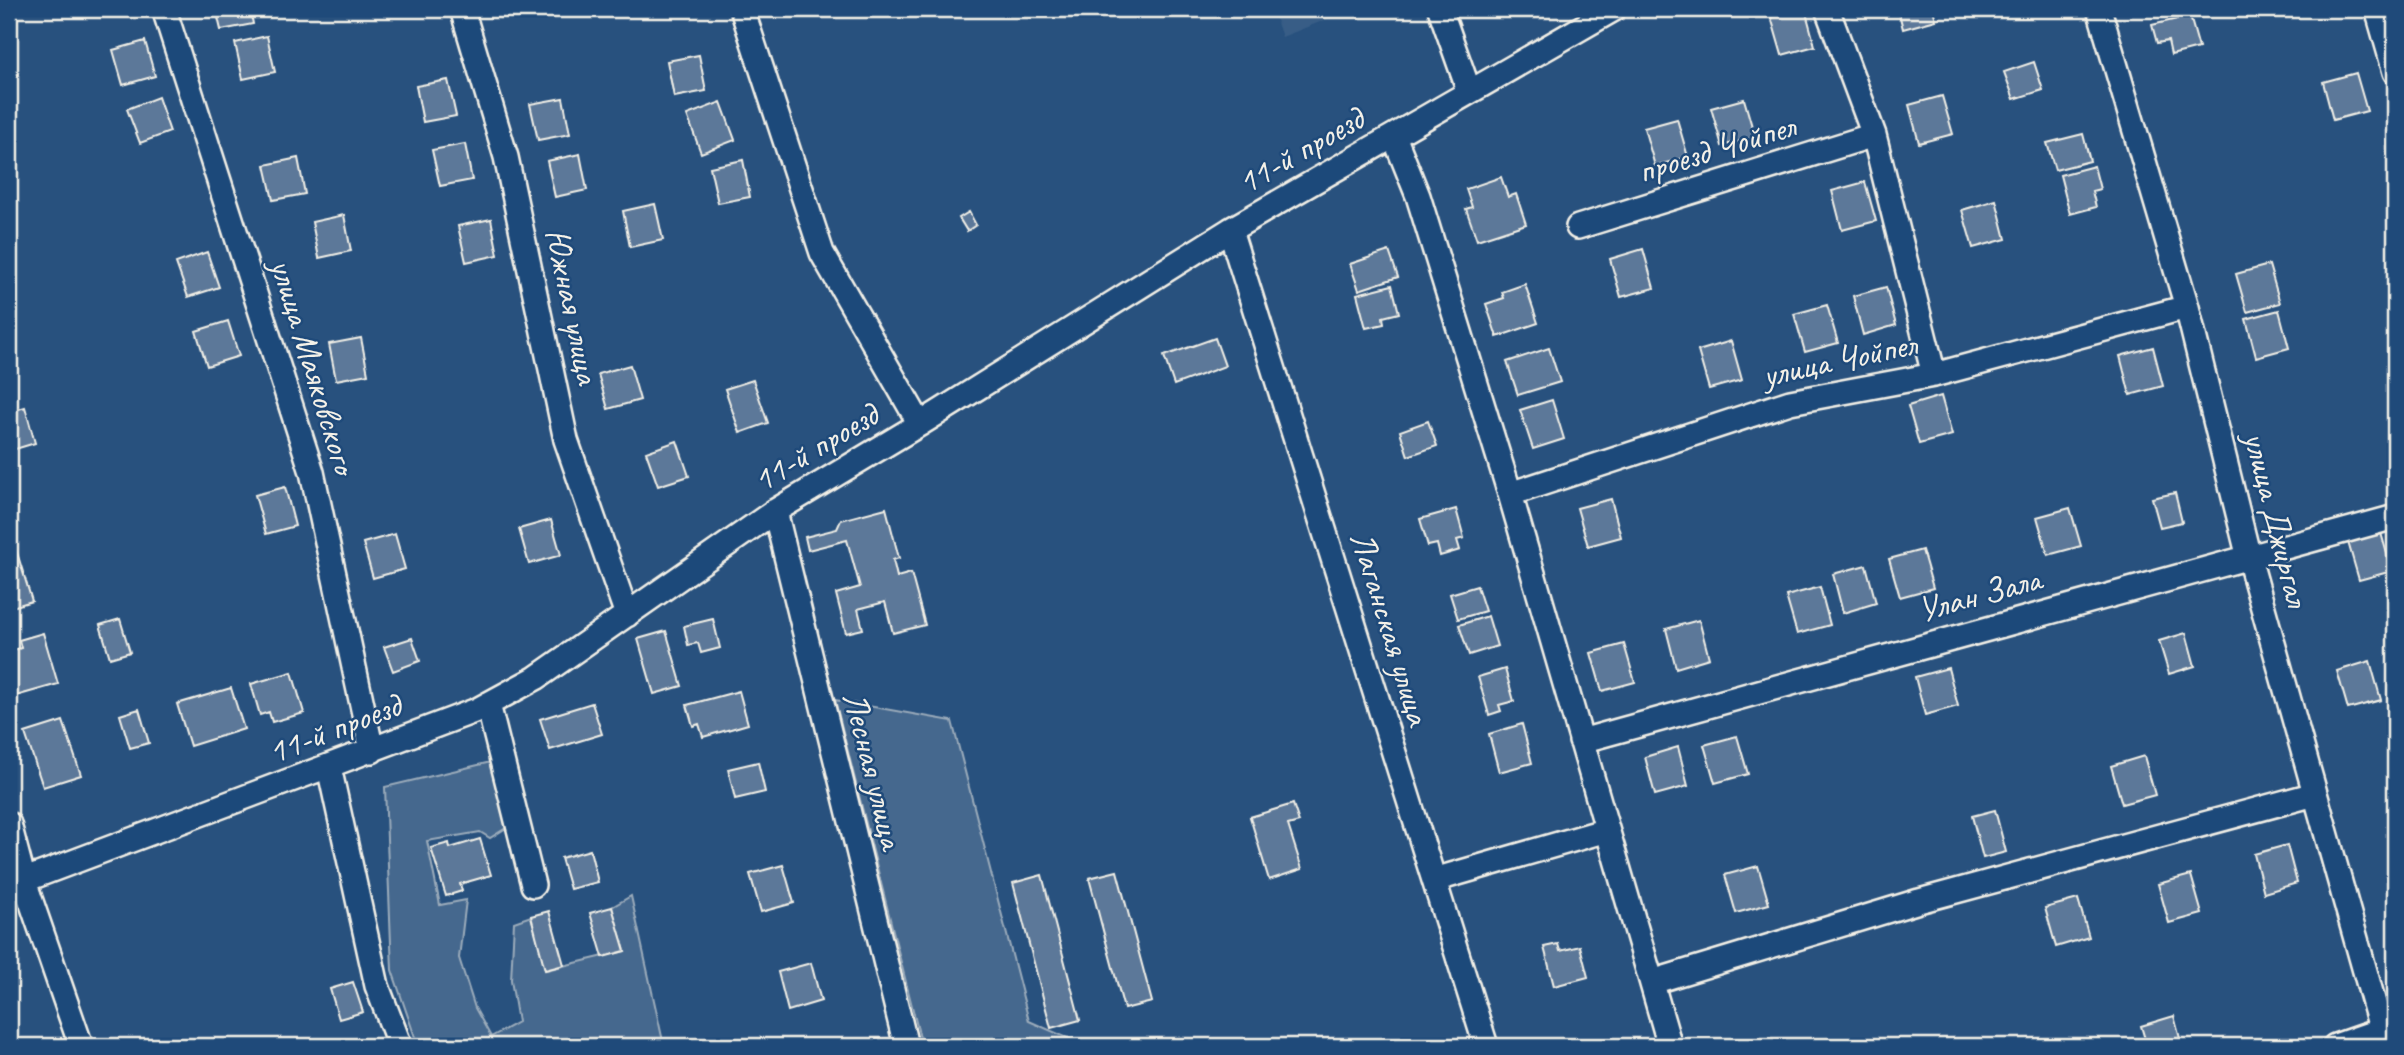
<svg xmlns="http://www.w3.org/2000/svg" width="2404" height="1055" viewBox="0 0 2404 1055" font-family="Caveat,sans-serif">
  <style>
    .built { fill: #375d86 }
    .green { fill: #45688e; stroke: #9cacbb; stroke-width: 2 }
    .building { fill: #5b7899; stroke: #f4f1e8; stroke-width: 2 }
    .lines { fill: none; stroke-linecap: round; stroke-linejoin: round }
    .minor-casing { stroke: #f4f1e8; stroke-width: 28 }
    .minor { stroke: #1f4a7a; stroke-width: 23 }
    .labels { text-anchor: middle; stroke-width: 5; stroke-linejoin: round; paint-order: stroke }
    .street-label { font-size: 35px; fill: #f4f1e8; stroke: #1f4a7a }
  </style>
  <rect width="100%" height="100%" fill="#28517e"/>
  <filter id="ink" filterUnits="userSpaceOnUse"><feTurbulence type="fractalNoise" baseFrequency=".0143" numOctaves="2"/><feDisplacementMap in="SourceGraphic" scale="14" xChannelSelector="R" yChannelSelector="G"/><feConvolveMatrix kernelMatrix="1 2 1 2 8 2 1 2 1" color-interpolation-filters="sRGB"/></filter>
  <g filter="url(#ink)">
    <path class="built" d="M1272,9H1353L1282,37Z"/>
    <path class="green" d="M835,700L952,721L1029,1021L1070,1039L1069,1046H922Z
      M491,762L506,828L490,838L480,832L427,841L440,905L466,900L459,958L475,1008L491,1037L518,1022L511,980L514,922L531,916L546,970L625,951L612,907L631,896L664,1046H418L392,970L385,787Z"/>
    <path class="building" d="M216,9H250L253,24L221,30Z
      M1805,9L1815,46L1782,55L1771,17Z
      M1898,9H1933L1936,20L1903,29Z
      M2190,16L2199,48L2171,55L2168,41L2157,43L2152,25Z
      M267,36L275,72L243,79L235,43Z
      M145,41L155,76L123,85L113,50Z
      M699,55L706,91L674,97L667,61Z
      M2034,62L2043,90L2014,99L2004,72Z
      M2356,73L2367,111L2333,120L2323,82Z
      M448,80L456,116L423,122L416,86Z
      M1942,96L1953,134L1919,143L1909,105Z
      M158,97L170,132L140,143L127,109Z
      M563,98L570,134L538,140L530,104Z
      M1744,99L1755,137L1722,146L1711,108Z
      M721,102L735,140L701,153L687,115Z
      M1677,119L1688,157L1655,166L1644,128Z
      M2083,134L2090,161L2055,170L2047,143Z
      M465,144L472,180L440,186L432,150Z
      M580,154L587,190L555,197L547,161Z
      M298,158L305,194L273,200L265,165Z
      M743,160L750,197L718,203L710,167Z
      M2094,166L2100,189L2092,191L2096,207L2070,214L2060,175Z
      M1501,177L1508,197L1516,194L1526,224L1477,240L1466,209L1472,207L1466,189Z
      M1865,182L1876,221L1842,230L1832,191Z
      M1996,200L2006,239L1973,248L1962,210Z
      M655,204L663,240L630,247L623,211Z
      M969,212L976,225L967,231L959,218Z
      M344,215L351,251L319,258L312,222Z
      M491,219L498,255L466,262L458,226Z
      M1643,249L1654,288L1621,297L1610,259Z
      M1389,251L1398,277L1359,290L1350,264Z
      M207,252L219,287L188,297L176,263Z
      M2269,265L2280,303L2247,312L2236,274Z
      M1525,284L1538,323L1497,337L1486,304L1504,298L1502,292Z
      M1392,285L1399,313L1383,317L1384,324L1366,328L1357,294Z
      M1886,287L1896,325L1863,335L1853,296Z
      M1827,305L1838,343L1805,352L1794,314Z
      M2279,310L2289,348L2256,357L2246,319Z
      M228,321L239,356L207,366L196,331Z
      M361,338L368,374L336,380L329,344Z
      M1215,338L1225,366L1174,385L1164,356Z
      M1731,341L1742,380L1709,389L1698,351Z
      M2153,347L2163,386L2130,395L2120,356Z
      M1549,348L1560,382L1518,395L1507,362Z
      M630,365L640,400L608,409L598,374Z
      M753,380L768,423L740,433L725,389Z
      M1941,396L1952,435L1919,444L1908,406Z
      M1552,400L1564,439L1533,449L1520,410Z
      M25,407L35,443L9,451V412Z
      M1428,421L1437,446L1408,456L1400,431Z
      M677,441L689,476L658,486L646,452Z
      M285,487L295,526L266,534L255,495Z
      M2175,493L2182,522L2160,527L2152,498Z
      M1611,499L1621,537L1588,546L1577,508Z
      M886,508L899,558L893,560L897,577L911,573L925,625L893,633L885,602L858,609L863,629L846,633L836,594L860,587L847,540L808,550L805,537L837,529L841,520Z
      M2070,508L2081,546L2048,555L2037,517Z
      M1456,509L1464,538L1457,540L1460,550L1440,556L1437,544L1428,546L1420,519Z
      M551,520L561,555L529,564L519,529Z
      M2381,533L2392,571L2359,580L2348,542Z
      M395,534L405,569L373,578L363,543Z
      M13,540L32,601L9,608V541Z
      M1922,550L1933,588L1900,597L1889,559Z
      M1866,565L1876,603L1843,613L1833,574Z
      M1477,586L1485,611L1458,619L1450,594Z
      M1820,587L1830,625L1797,634L1786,596Z
      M1488,616L1497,646L1469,655L1459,625Z
      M120,619L130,652L110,658L100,625Z
      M713,619L720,648L701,653L698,643L688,645L684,626Z
      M1699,620L1709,658L1676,668L1666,629Z
      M666,631L682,686L654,694L638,639Z
      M43,633L58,684L16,696L9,672V651L21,648L19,640Z
      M2186,633L2195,666L2169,674L2159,641Z
      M412,638L420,661L393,671L384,647Z
      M1624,644L1635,682L1602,691L1591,653Z
      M2370,661L2381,700L2348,709L2337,671Z
      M1948,668L1958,706L1925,715L1915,677Z
      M1505,669L1514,701L1499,705L1501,711L1489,715L1478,677Z
      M292,672L304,713L272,722L269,712L260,715L251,684Z
      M231,688L244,729L190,746L177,704Z
      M739,691L748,724L703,737L699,724L693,726L687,705Z
      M592,703L602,734L550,750L540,719Z
      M139,709L149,743L130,748L120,715Z
      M63,721L81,775L43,787L25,733Z
      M1522,724L1532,763L1499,772L1489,734Z
      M1737,736L1748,774L1715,783L1704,745Z
      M1678,747L1688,786L1655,795L1645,757Z
      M2144,756L2155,795L2122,804L2111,766Z
      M758,762L765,792L735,799L728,769Z
      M1293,804L1299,822L1288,825L1302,869L1269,880L1250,817Z
      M1995,810L2006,852L1983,858L1972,816Z
      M480,839L491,875L460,884L462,891L446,896L431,848L449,843L450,848Z
      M2287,845L2297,883L2264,893L2254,854Z
      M590,850L598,882L570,889L561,858Z
      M783,865L794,903L761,912L750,874Z
      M1758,866L1769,904L1736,913L1725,875Z
      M1117,871L1152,1002L1124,1009L1089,878Z
      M1042,875L1080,1020L1051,1028L1013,883Z
      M2191,875L2202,914L2169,923L2158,884Z
      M2078,899L2089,937L2056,947L2045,908Z
      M612,907L625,951L603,957L590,913Z
      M549,911L564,965L545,970L531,916Z
      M1558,944L1560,951L1580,946L1588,977L1554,986L1544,947Z
      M811,963L821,1001L788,1011L778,972Z
      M353,982L363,1012L339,1019L330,989Z
      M2174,1016L2182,1046H2147L2141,1026Z"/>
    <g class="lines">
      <g class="minor-casing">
        <path id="minor" d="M164,9L312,472L372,751
          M462,9L506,157L566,440L627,615
          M742,9L822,253L920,424
          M1440,9L1469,91
          M1827,9L1874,135L1934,375
          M2099,9L2187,307L2249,558L2386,1046
          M2377,9L2395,72
          M1394,136L1418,196L1510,494L1670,1046
          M1578,227L1874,135
          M1230,230L1486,1046
          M1510,494L1790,402L1934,375L2187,307
          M775,511L906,1046
          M488,704L533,885
          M1581,741L2395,517
          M329,767L377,986L400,1046
          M9,824L24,881L81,1046
          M1434,880L1607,830
          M9,886L477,710L536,678L775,511L920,424L1230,230L1614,9
          M1652,982L1919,901L2315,794
          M2335,1046L2381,1030"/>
      </g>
      <use href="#minor" class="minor"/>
    </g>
  </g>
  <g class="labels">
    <g class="street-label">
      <text transform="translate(1716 148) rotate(-17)" y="12">проезд Чойпел</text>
      <text transform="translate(1300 150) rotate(-30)" y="12">11-й проезд</text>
      <text transform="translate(573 306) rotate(78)" y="12">Южная улица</text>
      <text transform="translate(1839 359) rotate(-12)" y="12">улица Чойпел</text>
      <text transform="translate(314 366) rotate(73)" y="12">улица Маяковского</text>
      <text transform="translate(815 447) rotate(-31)" y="12">11-й проезд</text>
      <text transform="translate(2277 519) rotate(76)" y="12">улица Джиргал</text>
      <text transform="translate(1979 594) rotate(-15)" y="12">Улан Зала</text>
      <text transform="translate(1391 628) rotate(73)" y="12">Лаганская улица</text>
      <text transform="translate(334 728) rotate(-21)" y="12">11-й проезд</text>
      <text transform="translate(874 770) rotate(76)" y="12">Лесная улица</text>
    </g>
  </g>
  <rect width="2404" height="1055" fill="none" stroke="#1f4a7a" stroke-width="35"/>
  <rect x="18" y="18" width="2369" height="1020" fill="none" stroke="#f4f1e8" stroke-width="2.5" filter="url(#ink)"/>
</svg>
